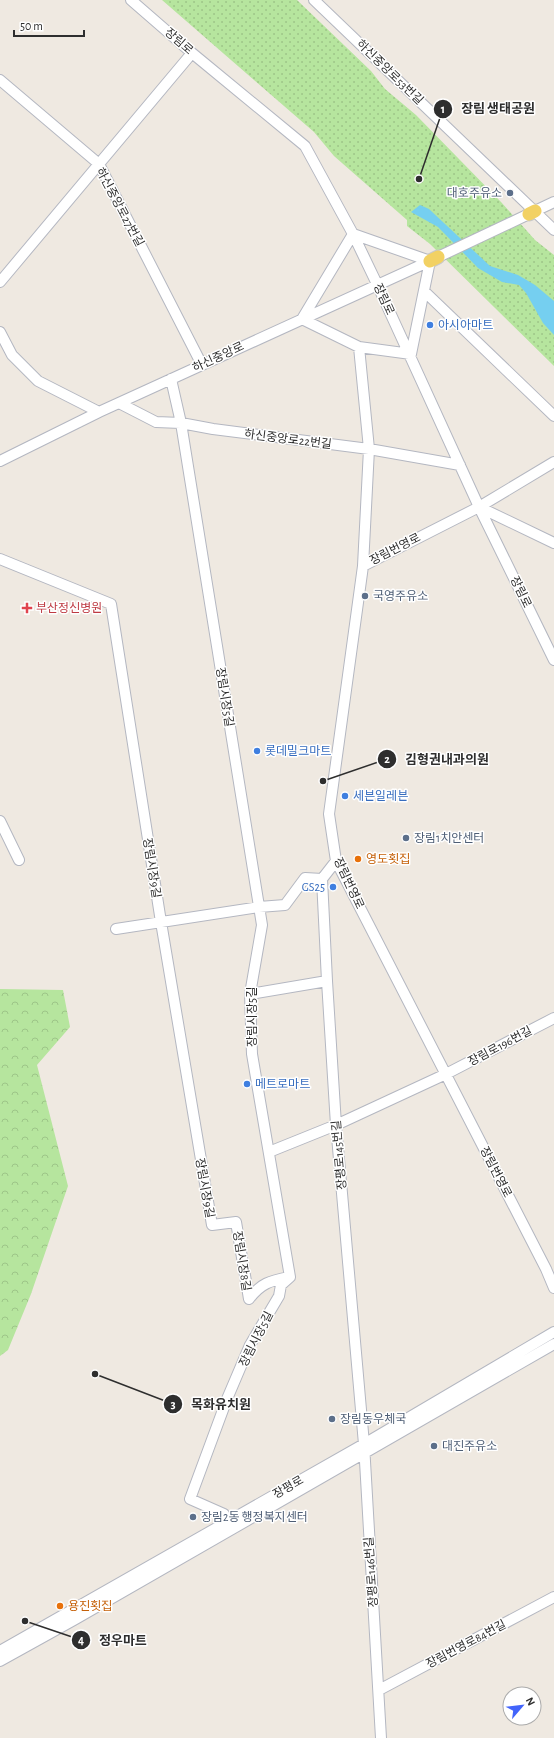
<svg xmlns="http://www.w3.org/2000/svg" width="554" height="1738" viewBox="0 0 554 1738" font-family="'Alegreya Sans','Noto Sans KR',sans-serif">
  <style>
    .green { fill: url(#green-dots) }
    .forest { fill: url(#forest-crowns) }
    .water { fill: #75cff0 }
    .lines { fill: none; stroke-linecap: round; stroke-linejoin: round }
    .minor-casing { stroke: #b4b7c1; stroke-width: 12 }
    .major-casing { stroke: #c9c9c9; stroke-width: 15 }
    .minor { stroke: #fff; stroke-width: 10 }
    .major { stroke: #f2d163; stroke-width: 13 }
    .service-dot { fill: #5c6f8a; stroke: #fff; stroke-width: 1.5 }
    .shop-dot { fill: #3f7fe0; stroke: #fff; stroke-width: 1.5 }
    .health-dot { fill: #e0444e; stroke: #fff; stroke-width: 1.5 }
    .food-dot { fill: #e8710a; stroke: #fff; stroke-width: 1.5 }
    .labels { text-anchor: middle; stroke-width: 3; stroke-linejoin: round; paint-order: stroke }
    .street-label { font-size: 12px; fill: #2e2e2e; stroke: #fff }
    .service-label { font-size: 12px; fill: #4e5e75; stroke: #fff; text-anchor: start }
    .shop-label { font-size: 12px; fill: #366cbe; stroke: #fff; text-anchor: start }
    .health-label { font-size: 12px; fill: #be3a42; stroke: #fff; text-anchor: start }
    .food-label { font-size: 12px; fill: #c56008; stroke: #fff; text-anchor: start }
    .leader { fill: none; stroke: #2e2e2e; stroke-width: 1.5 }
    .callout-dot { fill: #2e2e2e; stroke: #fff; stroke-width: 1.5 }
    .mark-label { font-size: 12px; text-anchor: middle; font-weight: bold; fill: #fff }
    .callout-label { font-size: 13px; text-anchor: middle; font-weight: bold; fill: #2e2e2e; stroke: #fff; stroke-width: 3; stroke-linejoin: round; paint-order: stroke }
  </style>
  <defs>
    <pattern id="green-dots" width="8" height="8" patternUnits="userSpaceOnUse"><rect width="8" height="8" fill="#b6e59e"/><path d="M2 2h.1M6 6h.1" fill="none" stroke="#9dc588" stroke-width="1.8" stroke-linecap="round"/></pattern>
    <pattern id="forest-crowns" width="20" height="18" patternUnits="userSpaceOnUse"><rect width="20" height="18" fill="#b6e59e"/><path d="M2 6a3 3 0 1 1 6 0M12 15a3 3 0 1 1 6 0" fill="none" stroke="#9dc588"/></pattern>
  </defs>
  <rect width="100%" height="100%" fill="#efe9e1"/>
  <path class="green" d="M162,0H297L371,71L385,89L416,115L501,202L535,240L554,255V366L430,244L407,226V220L334,156L314,132Z"/>
  <path class="forest" d="M0,989L63,990L70,1027L37,1065L68,1186L31,1294L8,1350L0,1356Z"/>
  <path class="water" d="M420,205L429,209L490,266L518,275L535,285L554,301V335L543,323L526,293L519,285L502,282L478,268L438,227L411,212Z"/>
  <g class="lines">
    <g class="minor-casing">
      <path id="minor" d="M131,0L192,53L305,146L353,234L377,284L479,507L554,660
        M314,0L554,230
        M0,80L99,164L202,365
        M535,211L554,202
        M353,234L430,261L411,354L359,347L302,319Z
        M438,257L529,214
        M0,282L192,53
        M424,291L554,416
        M0,332L12,355L38,381L99,412
        M359,347L369,449L363,566
        M171,379L181,423L262,925L250,994L252,1054L290,1277L281,1285L279,1296L250,1345L227,1399L190,1499L224,1514L232,1529
        M119,403L156,422L181,423L213,429L369,449L460,465
        M0,461L99,412L430,261
        M554,462L479,507L363,566L329,814L336,861L546,1269L554,1288
        M479,507L554,543
        M0,559L111,604L161,922L212,1225L236,1222L249,1299
        M0,821L19,860
        M336,861L322,879L327,981L336,1125L364,1444L381,1738
        M116,929L259,907L285,905L305,878L322,879
        M250,994L327,981
        M269,1152L336,1125L446,1074L554,1018
        M249,1299C261,1283 270,1281 289,1277
        M0,1651L364,1444L554,1332
        M0,1661L74,1620L554,1344
        M379,1690L554,1597"/>
    </g>
    <g class="major-casing">
      <path id="major" d="M529,214L535,211
        M430,261L438,257"/>
    </g>
    <use href="#minor" class="minor"/>
    <use href="#major" class="major"/>
  </g>
  <g class="service-dot">
    <circle cx="510" cy="193" r="4"/>
    <circle cx="365" cy="596" r="4"/>
    <circle cx="406" cy="838" r="4"/>
    <circle cx="332" cy="1419" r="4"/>
    <circle cx="434" cy="1446" r="4"/>
    <circle cx="193" cy="1517" r="4"/>
  </g>
  <g class="shop-dot">
    <circle cx="430" cy="325" r="4"/>
    <circle cx="257" cy="751" r="4"/>
    <circle cx="345" cy="796" r="4"/>
    <circle cx="333" cy="887" r="4"/>
    <circle cx="247" cy="1084" r="4"/>
  </g>
  <path class="health-dot" d="M25 602h4v4h4v4h-4v4h-4v-4h-4v-4h4z"/>
  <g class="food-dot">
    <circle cx="358" cy="859" r="4"/>
    <circle cx="60" cy="1606" r="4"/>
  </g>
  <g class="labels">
    <g class="street-label">
      <text transform="translate(179 41) rotate(41)" y="4">장림로</text>
      <text transform="translate(390 72) rotate(44)" y="4">하신중앙로53번길</text>
      <text transform="translate(120 207) rotate(62)" y="4">하신중앙로27번길</text>
      <text transform="translate(384 299) rotate(65)" y="4">장림로</text>
      <text transform="translate(218 357) rotate(-25)" y="4">하신중앙로</text>
      <text transform="translate(288 439) rotate(7)" y="4">하신중앙로22번길</text>
      <text transform="translate(395 549) rotate(-27)" y="4">장림번영로</text>
      <text transform="translate(521 592) rotate(64)" y="4">장림로</text>
      <text transform="translate(225 697) rotate(81)" y="4">장림시장5길</text>
      <text transform="translate(152 868) rotate(81)" y="4">장림시장9길</text>
      <text transform="translate(349 883) rotate(65)" y="4">장림번영로</text>
      <text transform="translate(252 1017) rotate(-90)" y="4">장림시장5길</text>
      <text transform="translate(500 1046) rotate(-28)" y="4">장림로196번길</text>
      <text transform="translate(339 1155) rotate(-95)" y="4">장평로145번길</text>
      <text transform="translate(496 1172) rotate(63)" y="4">장림번영로</text>
      <text transform="translate(205 1188) rotate(80)" y="4">장림시장9길</text>
      <text transform="translate(242 1261) rotate(81)" y="4">장림시장8길</text>
      <text transform="translate(256 1339) rotate(-63)" y="4">장림시장5길</text>
      <text transform="translate(288 1487) rotate(-30)" y="4">장평로</text>
      <text transform="translate(371 1572) rotate(-94)" y="4">장평로146번길</text>
      <text transform="translate(466 1644) rotate(-28)" y="4">장림번영로84번길</text>
    </g>
    <g class="service-label">
      <text x="502" y="197" text-anchor="end">대호주유소</text>
      <text x="373" y="600">국영주유소</text>
      <text x="414" y="842">장림1치안센터</text>
      <text x="340" y="1423">장림동우체국</text>
      <text x="442" y="1450">대진주유소</text>
      <text x="201" y="1521">장림2동 행정복지센터</text>
    </g>
    <g class="shop-label">
      <text x="438" y="329">아시아마트</text>
      <text x="265" y="755">롯데밀크마트</text>
      <text x="353" y="800">세븐일레븐</text>
      <text x="325" y="891" text-anchor="end">GS25</text>
      <text x="255" y="1088">메트로마트</text>
    </g>
    <g class="health-label">
      <text x="36" y="612">부산정신병원</text>
    </g>
    <g class="food-label">
      <text x="366" y="863">영도횟집</text>
      <text x="68" y="1610">용진횟집</text>
    </g>
  </g>
  <path class="leader" d="M419 179L443 109M323 781L387 759M95 1374L173 1404M25 1621L81 1640"/>
  <g class="callout-dot">
    <circle cx="419" cy="179" r="4"/>
    <circle cx="323" cy="781" r="4"/>
    <circle cx="95" cy="1374" r="4"/>
    <circle cx="25" cy="1621" r="4"/>
    <circle cx="443" cy="109" r="10"/>
    <circle cx="387" cy="759" r="10"/>
    <circle cx="173" cy="1404" r="10"/>
    <circle cx="81" cy="1640" r="10"/>
  </g>
  <g class="mark-label">
    <text x="443" y="113">1</text>
    <text x="387" y="763">2</text>
    <text x="173" y="1408">3</text>
    <text x="81" y="1644">4</text>
  </g>
  <g class="callout-label">
    <text x="498" y="113">장림 생태공원</text>
    <text x="447" y="764">김형권내과의원</text>
    <text x="221" y="1409">목화유치원</text>
    <text x="123" y="1645">정우마트</text>
  </g>
  <g transform="translate(522 1706) rotate(62)"><circle r="19" fill="#ffffff" stroke="#ababab"/>
  <path d="M0-3L7 15L0 10L-7 15Z" fill="#4264fb"/>
  <text y="-6" font-size="11" font-weight="bold" text-anchor="middle" fill="#2e2e2e">N</text>
  </g>
  <path d="M14 30v6h70v-6" fill="none" stroke="#2e2e2e" stroke-width="2"/>
  <text x="20" y="30" font-size="12" fill="#2e2e2e" stroke="#ffffff" stroke-width="3" paint-order="stroke">50 m</text>
</svg>
